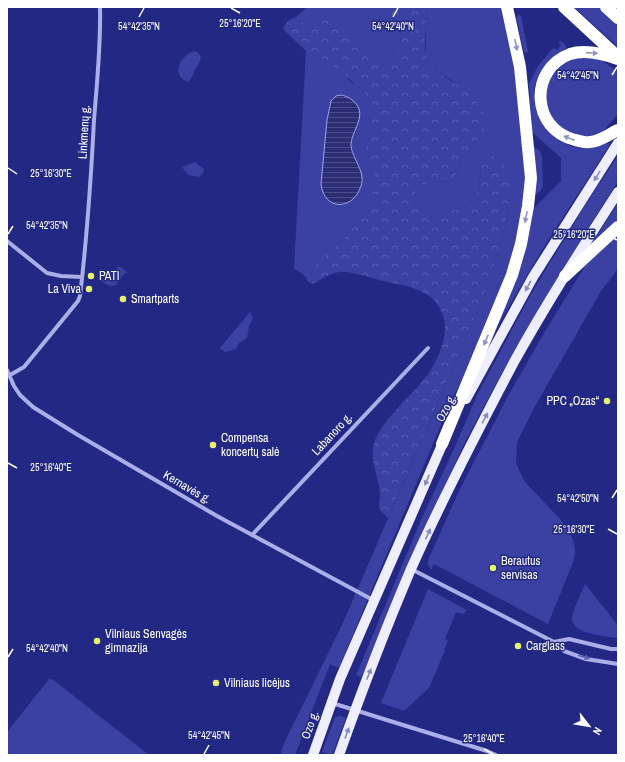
<svg xmlns="http://www.w3.org/2000/svg" width="625" height="762" viewBox="0 0 625 762" font-family="'Archivo Narrow',sans-serif">
  <style>
    .green { fill: #3a41a2; fill-rule: evenodd }
    .forest { fill: url(#forest-crowns) }
    .water { fill: url(#water-rules); stroke: #9fa5e9 }
    .lines { fill: none; stroke-linecap: round; stroke-linejoin: round }
    .street { stroke: #abafe8; stroke-width: 4 }
    .primary { stroke: #eeeefe; stroke-width: 10 }
    .highway { stroke: #fff; stroke-width: 12 }
    .oneway { fill: #9194c2 }
    .oneway2 { fill: #888bc1 }
    .oneway3 { fill: #595eac }
    .ticks { fill: none; stroke: #fff; stroke-width: 1.5 }
    .poi-dot { fill: #e7f36e; stroke: #232884; stroke-width: 1.5 }
    .labels { text-anchor: middle; stroke-width: 3; stroke-linejoin: round; paint-order: stroke }
    .street-label { font-size: 12px; fill: #fff; stroke: #232884 }
    .poi-label { font-size: 12px; fill: #fff; stroke: #232884; text-anchor: start }
    .ticks-label { font-size: 10px; text-anchor: middle; fill: #fff; stroke: #232884; stroke-width: 3; stroke-linejoin: round; paint-order: stroke }
  </style>
  <defs>
    <pattern id="forest-crowns" width="20" height="18" patternUnits="userSpaceOnUse"><rect width="20" height="18" fill="#3a41a2"/><path d="M2 6a3 3 0 1 1 6 0M12 15a3 3 0 1 1 6 0" fill="none" stroke="#585eb0"/></pattern>
    <pattern id="water-rules" width="6" height="5" patternUnits="userSpaceOnUse"><rect width="6" height="5" fill="#2b2e74"/><path d="M0 2.5h6" fill="none" stroke="#4b4d89"/></pattern>
  </defs>
  <rect width="100%" height="100%" fill="#232884"/>
  <path class="green" d="M307,7H385C391,15 401,26 401,36C401,46 398,52 391,58C368,77 349,30 335,21C332,19 326,18 323,17L309,25L295,18Z
    M427,7H500L510,46L515,74L526,181L518,245L478,349L451,401L339,668L330,664L295,755H280L285,741L342,625L485,294L505,228L508,204V182L481,167L479,190L466,206L432,217L421,211L413,199L419,185L435,182L454,181L461,158L480,139L457,84L433,69L428,63L426,55L425,22Z
    M574,7H598L618,25V47Z
    M518,15L521,16L528,51L527,53L524,52L516,18Z
    M561,41L563,42L566,46V48C553,59 544,64 537,80C526,107 547,140 574,147C580,148 589,148 595,147C600,146 604,143 610,143L609,146L542,250L491,337L531,211L561,181V158L532,132L529,84L538,66L553,48L557,50L561,45L558,42Z
    M195,51C205,57 200,62 195,70C193,75 192,78 188,82C170,76 180,54 195,51Z
    M306,51L327,61L337,68L349,80L363,90L368,96L372,111L366,143L368,155L375,173L376,180L374,191L370,199L355,224L341,241L306,277L294,268ZM341,95C346,96 348,98 352,101C369,115 347,133 353,152L354,199L342,205L333,203L336,96Z
    M583,57L601,60L618,72C618,81 620,104 618,112C616,118 609,124 605,129C599,134 593,136 586,136C535,136 533,64 583,57Z
    M533,146L540,151L542,156L543,186L541,190L532,198Z
    M618,155V181L551,288L502,373L466,440L431,515L362,677L356,675L421,520L457,442L477,395L531,294L581,212Z
    M195,162L204,169L203,173L199,177L188,175L182,167Z
    M618,203V222L591,245Z
    M618,231V269L601,291L534,408L517,442L516,463L520,472L525,482L560,519L569,532L573,540L575,549L574,560L548,624L434,564L431,570L428,564V560L460,489L508,396L544,333L585,266L597,252Z
    M119,266L128,273H125L116,285L110,286L102,282V280L112,273V274H114L116,269Z
    M250,312L253,318L249,326L247,338L238,344L236,349L225,352L220,348Z
    M585,584L617,624L618,638C606,636 573,635 572,619C572,612 582,591 585,584Z
    M428,589L467,610L463,614L456,612L445,639L448,641L444,650H445L429,688L404,711L381,703Z
    M49,679L51,680L52,679L149,755H7V732Z
    M340,716L346,718L332,755L322,752L335,717Z"/>
  <path class="forest" d="M385,7H427C425,20 423,50 428,62C433,73 460,84 470,94C477,101 482,111 487,119L480,139L461,158L454,181L435,182L419,185L413,199L421,211L432,217L466,206L479,190L481,167L492,156L503,161L508,182V204L505,228L485,294L388,518L379,509C379,504 380,499 380,494C379,475 369,462 374,443C382,419 413,395 428,374C437,362 446,341 445,326C445,317 439,305 433,299C421,288 402,285 388,282C378,280 348,270 340,272C330,273 322,279 313,284L308,282L306,277C316,264 329,253 340,242C349,233 356,222 362,212C369,202 374,193 375,181C376,168 365,156 366,143C367,120 379,112 363,90L327,61L306,51L283,29C285,23 288,20 295,18L309,25C315,22 322,15 329,17C348,22 365,79 391,57C398,51 401,45 401,36C401,26 391,15 385,7Z"/>
  <path class="water" d="M341,95C348,96 357,102 359,109C363,121 351,133 351,145C352,159 366,171 361,186C353,211 324,211 321,184L327,120L331,101L336,96Z"/>
  <g class="lines">
    <path class="street" d="M7,241L47,273L61,276L82,277
      M7,370L14,386L20,395L33,407L78,435L217,516L373,600
      M10,375L24,367L78,301L80,296C87,237 91,179 94,120C97,82 101,45 100,7
      M252,535L428,348
      M411,569L554,642L564,651L586,659L618,664
      M554,642L569,639L611,649H618
      M332,703L487,751L496,755"/>
    <path class="primary" d="M466,399L533,277L618,143
      M313,755L340,679L445,438
      M339,755C361,693 385,630 411,569C442,499 478,430 514,362C546,304 582,248 618,192"/>
    <path class="highway" d="M564,7L618,57
      M606,7L618,18
      M618,59C604,54 585,49 570,54C528,70 532,130 575,140C580,141 586,143 590,142C601,141 609,134 618,130
      M565,276L618,227
      M442,444L512,275L521,244L528,206L531,178L520,67L507,7"/>
  </g>
  <defs><path id="oneway-solid" d="M-6-.8H1V-3.2L6.5 0L1 3.2V.8H-6Z"/></defs>
  <g class="oneway">
    <use href="#oneway-solid" transform="translate(516 45) rotate(78)"/>
    <use href="#oneway-solid" transform="translate(592 53) rotate(4)"/>
    <use href="#oneway-solid" transform="translate(569 138) rotate(-159)"/>
    <use href="#oneway-solid" transform="translate(526 217) rotate(101)"/>
    <use href="#oneway-solid" transform="translate(486 340) rotate(113)"/>
  </g>
  <g class="oneway2">
    <use href="#oneway-solid" transform="translate(597 176) rotate(122)"/>
    <use href="#oneway-solid" transform="translate(528 286) rotate(119)"/>
    <use href="#oneway-solid" transform="translate(485 418) rotate(-62)"/>
    <use href="#oneway-solid" transform="translate(427 480) rotate(113)"/>
    <use href="#oneway-solid" transform="translate(428 534) rotate(-65)"/>
    <use href="#oneway-solid" transform="translate(369 674) rotate(-69)"/>
    <use href="#oneway-solid" transform="translate(347 733) rotate(-70)"/>
  </g>
  <use class="oneway3" href="#oneway-solid" transform="translate(584 657) rotate(16)"/>
  <path class="ticks" d="M231,8L240,13M139,17L144,8M393,17L398,8M612,75L617,67M8,168L17,174M8,234L13,226M608,235L617,240M8,463L17,468M612,498L617,490M608,529L617,534M8,657L13,649M484,749L493,754M204,754L209,745"/>
  <g class="poi-dot">
    <circle cx="91" cy="276" r="4"/>
    <circle cx="89" cy="289" r="4"/>
    <circle cx="123" cy="299" r="4"/>
    <circle cx="607" cy="401" r="4"/>
    <circle cx="213" cy="445" r="4"/>
    <circle cx="493" cy="568" r="4"/>
    <circle cx="97" cy="641" r="4"/>
    <circle cx="518" cy="646" r="4"/>
    <circle cx="216" cy="683" r="4"/>
  </g>
  <g class="labels">
    <g class="street-label">
      <text transform="translate(84 132) rotate(-87)" y="4">Linkmenų g.</text>
      <text transform="translate(446 408) rotate(-62)" y="4">Ozo g.</text>
      <text transform="translate(332 434) rotate(-47)" y="4">Labanoro g.</text>
      <text transform="translate(187 487) rotate(30)" y="4">Kernavės g.</text>
      <text transform="translate(310 725) rotate(-70)" y="4">Ozo g.</text>
    </g>
    <g class="poi-label">
      <text x="99" y="280">PATI</text>
      <text x="81" y="293" text-anchor="end">La Viva</text>
      <text x="131" y="303">Smartparts</text>
      <text x="599" y="405" text-anchor="end">PPC „Ozas“</text>
      <text x="221" y="442">Compensa<tspan x="221" dy="14">koncertų salė</tspan></text>
      <text x="501" y="565">Berautus<tspan x="501" dy="14">servisas</tspan></text>
      <text x="105" y="638">Vilniaus Senvagės<tspan x="105" dy="14">gimnazija</tspan></text>
      <text x="526" y="650">Carglass</text>
      <text x="224" y="687">Vilniaus licėjus</text>
    </g>
  </g>
  <g class="ticks-label">
    <text x="240" y="27">25°16'20"E</text>
    <text x="139" y="30">54°42'35"N</text>
    <text x="393" y="30">54°42'40"N</text>
    <text x="578" y="79">54°42'45"N</text>
    <text x="51" y="177">25°16'30"E</text>
    <text x="47" y="229">54°42'35"N</text>
    <text x="574" y="238">25°16'20"E</text>
    <text x="51" y="471">25°16'40"E</text>
    <text x="578" y="502">54°42'50"N</text>
    <text x="574" y="533">25°16'30"E</text>
    <text x="47" y="652">54°42'40"N</text>
    <text x="209" y="739">54°42'45"N</text>
    <text x="484" y="742">25°16'40"E</text>
  </g>
  <rect width="625" height="762" fill="none" stroke="#ffffff" stroke-width="16"/>
  <g transform="translate(589 726) rotate(121)" stroke="#232884" stroke-width="3" paint-order="stroke">
  <path d="M0-3L7 15L0 10L-7 15Z" fill="#ffffff"/>
  <text y="-6" font-size="11" font-weight="bold" text-anchor="middle" fill="#ffffff">N</text>
  </g>
</svg>
